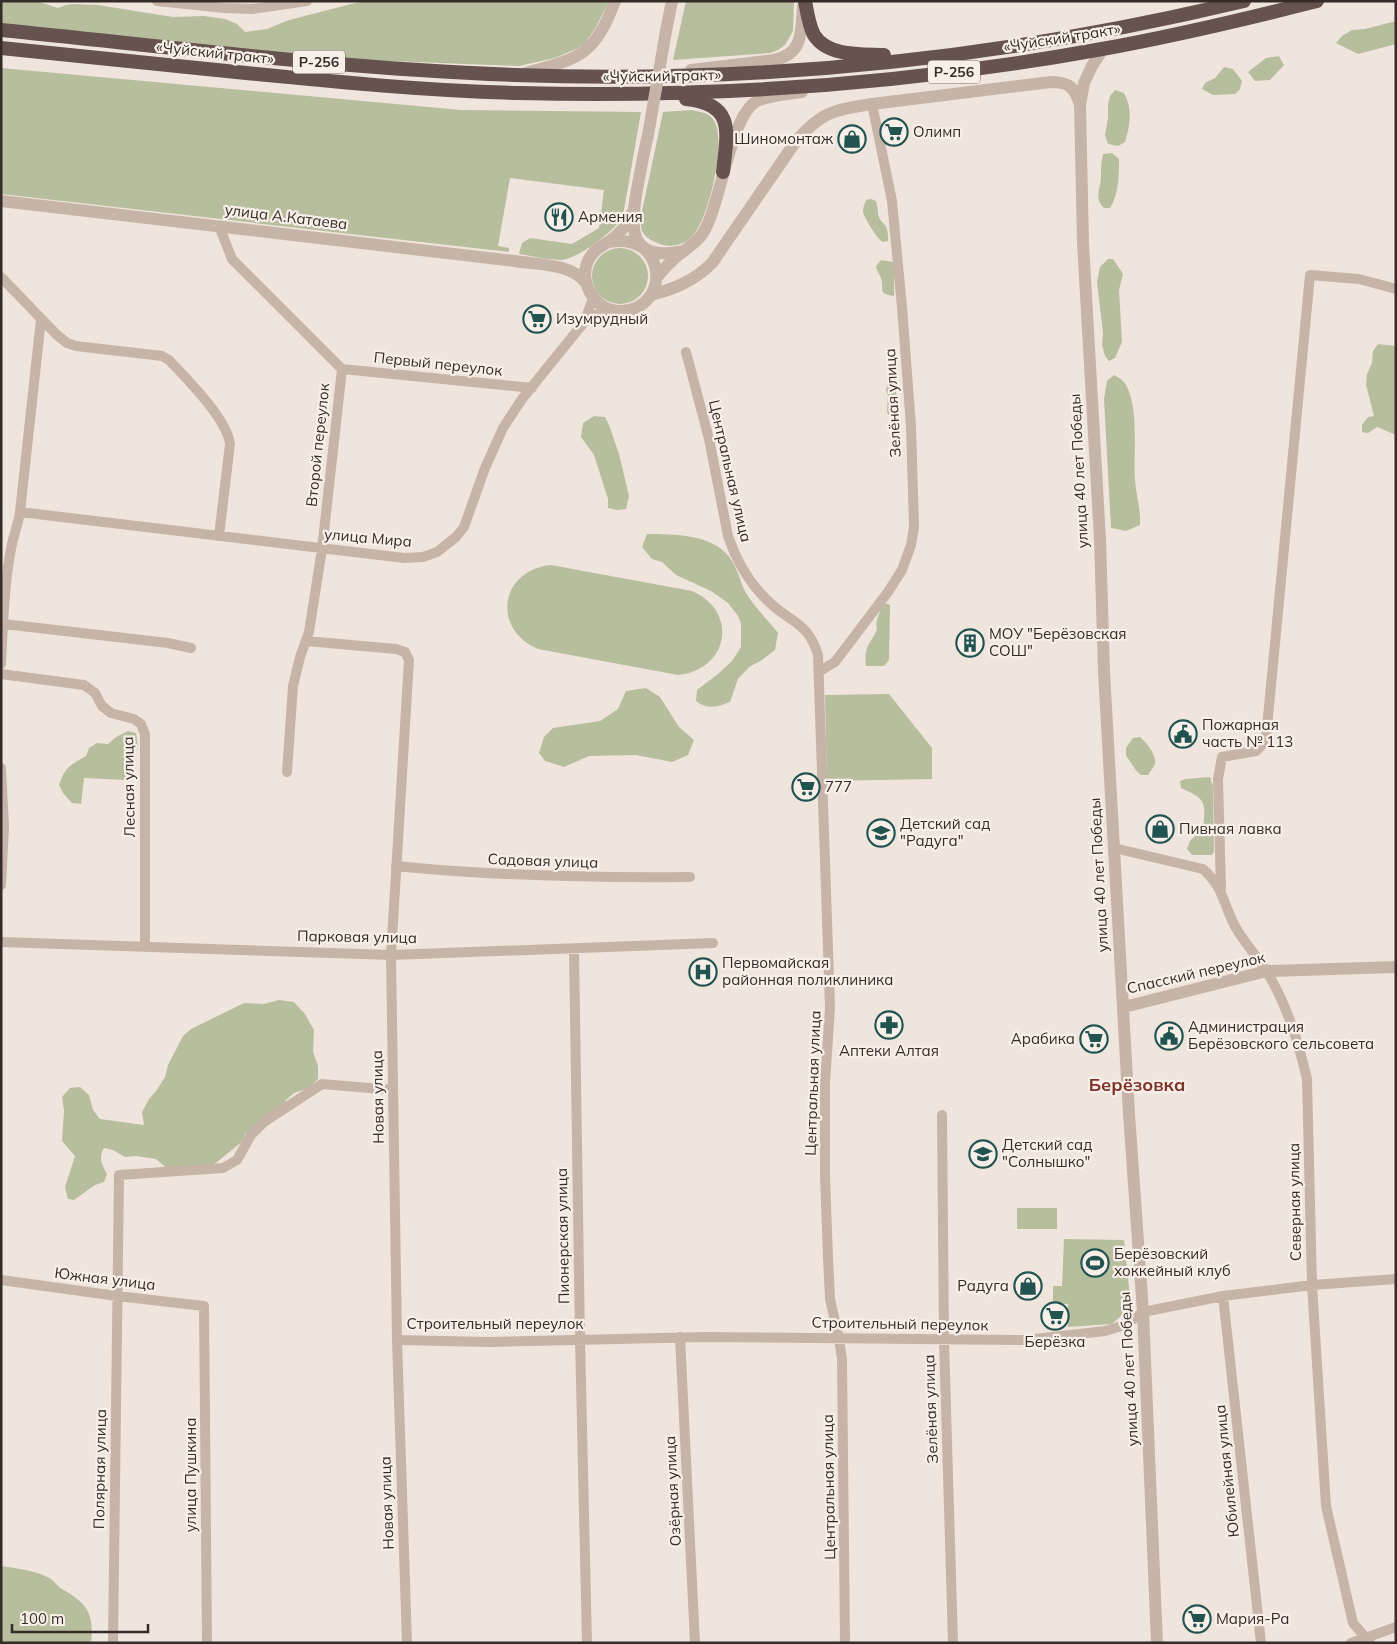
<svg xmlns="http://www.w3.org/2000/svg" width="1397" height="1644" viewBox="0 0 1397 1644" font-family="Mulish,sans-serif">
  <style>
    .green { fill: #b7be9e }
    .lines { fill: none; stroke-linecap: round; stroke-linejoin: round }
    .minor { stroke: #c7b4a9; stroke-width: 10 }
    .tertiary { stroke: #c7b4a9; stroke-width: 12 }
    .trunk { stroke: #66524e; stroke-width: 14 }
    .tertiary-bridge { stroke: #c7b4a9; stroke-width: 12 }
    .labels { text-anchor: middle; stroke-width: 4.5; stroke-linejoin: round; paint-order: stroke }
    .shield { fill: #f8efe8; stroke: #706662; stroke-width: 1 }
    .shield-label { font-size: 14px; font-weight: bold; fill: #352b28 }
    .street-label { font-size: 15px; fill: #352b28; stroke: #f8efe8 }
    .poi-label { font-size: 15px; fill: #352b28; stroke: #f8efe8; text-anchor: start }
    .quarter-label { font-size: 18px; font-weight: bold; fill: #7e3328; stroke: #f8efe8 }
  </style>
  <rect width="100%" height="100%" fill="#f0e5dc"/>
  <path class="green" d="M1,1H36L58,8L66,5L73,4L98,5L173,17L204,16L225,19L237,24L245,32L267,29L289,20L363,1H609L595,29L584,44L576,49L555,58L519,66L312,58L1,25Z
    M686,1H794L793,31L785,45L778,50L770,53L673,60Z
    M1396,21V44L1358,54L1336,43L1342,36L1352,30L1365,29Z
    M1279,56L1284,65L1270,80L1255,81L1248,72L1266,58Z
    M1224,67L1233,69L1242,81L1240,89L1235,94L1213,95L1202,89L1205,83L1215,78Z
    M1,68L461,110L641,112L623,216C616,230 578,259 561,260C548,260 532,256 519,254L522,243L530,238L572,244L599,228L604,190L510,178L498,246L509,248V252L1,194Z
    M1115,90L1124,93C1133,109 1130,125 1125,142L1118,146L1108,144L1105,135L1108,118V104L1110,96Z
    M692,110C699,112 708,112 713,119C728,138 709,216 694,234C684,247 667,249 653,241C641,235 640,228 641,216L663,112Z
    M1112,153L1119,159C1119,175 1119,194 1110,208H1104C1094,198 1100,190 1101,178C1101,168 1101,163 1103,154Z
    M871,199L876,201C877,206 878,209 878,214C881,226 889,221 888,241L883,242C877,239 865,219 863,212C863,209 864,204 866,200Z
    M592 276a28 28 0 1 1 56 0a28 28 0 1 1-56 0Z
    M1108,259H1113L1123,274L1119,290L1122,342L1115,358L1109,361L1105,356L1102,345L1103,333L1097,282L1100,267Z
    M881,260L893,262L894,270V296C876,293 885,290 881,278C879,273 877,272 876,266Z
    M1378,344L1396,346V435L1377,427L1368,433L1362,432V425L1368,417L1374,416L1366,385L1367,374L1372,363L1373,351Z
    M1114,375C1117,377 1122,379 1124,382C1140,404 1133,454 1135,480C1136,495 1141,509 1140,525L1126,531L1111,528L1104,399L1107,381Z
    M891,379H894C897,385 896,386 896,392C897,401 901,405 899,415L890,417L887,412L888,395L886,390L888,382Z
    M594,416L605,417L609,425L619,454L629,496L626,509L617,510L608,508V499L594,455L581,437L583,423Z
    M647,534C673,534 713,534 730,558C738,569 740,582 746,593C755,608 768,620 778,633L775,650L762,660L749,667L738,679L730,702C717,707 708,710 696,701L697,690L718,674L732,661L741,647V624L738,616L728,603L711,591L676,575L662,562L652,559L642,547Z
    M551,565L692,591C739,611 729,670 678,675L538,649C491,629 500,570 551,565Z
    M885,603L890,605L889,660L884,666H866C864,648 868,646 876,632C878,628 875,624 877,620C878,615 881,611 882,605Z
    M646,688L660,697L679,727L694,740L688,755L672,762L636,755L589,756L564,767L545,761L539,753L544,737L553,728L600,721L618,709L626,691Z
    M889,694L932,748V779L827,781L825,695Z
    M128,731L136,733L138,746L133,757L135,763L133,776L126,780L84,778L81,804L72,803L63,793L59,785C65,767 70,765 86,756L89,748L97,743L108,744L116,737Z
    M1140,737C1146,742 1157,755 1155,764C1154,767 1150,772 1148,775H1141C1134,770 1132,763 1126,756V748L1133,738Z
    M1210,777L1213,786L1214,852L1212,855H1192L1187,849L1190,841L1203,828C1206,802 1206,799 1181,788L1180,781L1186,779Z
    M279,1000L294,1002L305,1014L314,1030L313,1052L318,1066V1079L309,1088L294,1093L286,1100L280,1116L245,1134L243,1141L217,1162L201,1171L171,1172L156,1159L136,1156L125,1157L113,1150L104,1148C98,1158 102,1165 107,1174L104,1182L95,1185L74,1200L68,1199L65,1187L75,1156L62,1141L64,1111L62,1097L70,1088L80,1087L89,1095L93,1110L100,1119L144,1125L142,1112L149,1099L156,1091L165,1077L168,1065L183,1036L191,1029L244,1003L264,1004Z
    M1017,1208H1057V1229H1017Z
    M1064,1239L1124,1240L1131,1307L1112,1324L1068,1327V1304L1053,1303V1286H1062Z
    M1,1566C18,1569 36,1570 51,1579C55,1582 58,1587 62,1589C88,1604 94,1613 91,1643H1Z"/>
  <g class="lines">
    <path class="minor" d="M157,1L224,8L252,9L307,1
      M219,226L232,259L342,369
      M1,277L57,335L67,343L76,346L162,356L169,360C187,379 227,419 230,444L219,536
      M585,321L598,314L614,311
      M686,352L709,439L728,536C736,560 750,584 769,602C791,623 808,622 818,655L830,1008L825,1083V1176L828,1258L830,1299L839,1339L842,1359L845,1643
      M342,369L532,388
      M20,512L404,558L423,557L437,552L456,537L464,527L485,468L503,428L522,399L585,321L593,298
      M4,624L168,643L191,648
      M306,641L396,649L405,652L409,660L391,955L397,1340L407,1643
      M1,664C3,627 4,585 11,549C13,537 18,525 20,512L41,319
      M820,671L835,662L888,592L902,570L911,545L914,527L911,426L902,307L892,201L872,104
      M1,674L84,685L95,693L102,706L111,713L134,719L141,724L145,734V946
      M1,768L4,827L1,885
      M287,772L293,686L300,657L309,632L322,549L342,369
      M1114,848L1203,869C1225,889 1223,905 1236,928C1245,944 1258,957 1267,972C1287,1005 1298,1041 1307,1079L1312,1285L1326,1506L1353,1623L1370,1643
      M396,866C494,876 592,878 690,877
      M1221,889L1218,779L1222,757L1256,751L1261,746L1266,738L1310,275L1359,279L1396,289
      M1,942L391,955L713,943
      M574,949L580,1339L587,1643
      M942,1115L944,1340L953,1643
      M1,1280L117,1296L204,1306L207,1643
      M1223,1296L1261,1643
      M680,1337L695,1643
      M397,1340L489,1342L705,1337L1026,1340L1105,1331L1125,1325L1143,1312L1223,1296L1312,1285L1396,1279
      M113,1643L119,1175L223,1168L237,1160L251,1135L264,1122L322,1084L393,1090
      M1351,1643L1396,1627"/>
    <path class="tertiary" d="M666,31L672,1
      M1103,49L1092,66L1084,83L1080,105L1083,243L1100,539L1104,672L1129,1114L1143,1312L1157,1643
      M691,70L774,60C804,54 801,31 803,6
      M526,73C580,58 594,56 615,1
      M648,135C644,151 641,168 638,184C630,225 626,263 683,251
      M1,201L515,261C538,265 571,263 586,283
      M609,242C667,231 672,308 622,311C615,311 606,309 600,304C584,291 579,267 595,251C599,247 604,245 608,242C619,235 627,225 632,213
      M657,277C665,268 673,258 684,251C691,245 698,241 703,233C721,205 730,115 757,101C770,95 788,94 802,92
      M651,295C674,289 694,281 712,263L794,144C820,112 833,110 872,104L1051,82C1070,82 1075,88 1080,105
      M1124,1007L1267,971L1396,967"/>
    <path class="trunk" d="M805,1C807,12 809,26 814,35C828,57 862,54 884,55
      M1,30C172,47 343,69 514,75C759,84 1006,58 1244,1
      M1,48C83,56 165,64 246,73C337,82 428,91 519,93C714,98 910,84 1102,49C1174,36 1246,19 1317,1
      M686,99C736,104 727,133 723,172"/>
    <path class="tertiary-bridge" d="M648,135L666,31"/>
  </g>
  <defs>
    <g id="supermarket-ring" transform="scale(1.4375)"><circle r="9.5" fill="#f8efe8" stroke="#215351" stroke-width="1.5"/><path d="M-6-5.5h2.5l.6 2H6L4.5 2H-2.5L-4.4-4H-6ZM-1.5 3.2a1.3 1.3 0 1 0 .1 0ZM3 3.2a1.3 1.3 0 1 0 .1 0Z" fill="#215351"/></g>
    <g id="shop-ring" transform="scale(1.4375)"><circle r="9.5" fill="#f8efe8" stroke="#215351" stroke-width="1.5"/><path d="M-5-2.5h2.3a2.7 3.5 0 0 1 5.4 0H5L5.5 6h-11ZM-1.5-2.5h3a1.5 2.3 0 0 0-3 0Z" fill="#215351"/></g>
    <g id="restaurant-ring" transform="scale(1.4375)"><circle r="9.5" fill="#f8efe8" stroke="#215351" stroke-width="1.5"/><path d="M-5-6h1v4h1v-4h1v4h1v-4h1v5L-1.5 .5V6h-2V.5L-5-1ZM5-6V6H3V1.5H1.5Q1.5-4 5-6Z" fill="#215351"/></g>
    <g id="building-ring" transform="scale(1.4375)"><circle r="9.5" fill="#f8efe8" stroke="#215351" stroke-width="1.5"/><path d="M-4-6H4V6H1V3H-1V6H-4ZM-2.5-4.3h1.7v1.8h-1.7ZM.8-4.3h1.7v1.8H.8ZM-2.5-1h1.7V.8h-1.7ZM.8-1h1.7V.8H.8Z" fill="#215351"/></g>
    <g id="civic-ring" transform="scale(1.4375)"><circle r="9.5" fill="#f8efe8" stroke="#215351" stroke-width="1.5"/><path d="M-.6-6.5H3V-4.5H.6V-3L4-1V1h2V6H-6V1h2V-1L-.6-3ZM-1.2 2.5V6h2.4V2.5Z" fill="#215351"/></g>
    <g id="school-ring" transform="scale(1.4375)"><circle r="9.5" fill="#f8efe8" stroke="#215351" stroke-width="1.5"/><path d="M0-5L7-2L0 1L-7-2ZM-4 1L0 2.5L4 1V4Q0 6-4 4Z" fill="#215351"/></g>
    <g id="hospital-ring" transform="scale(1.4375)"><circle r="9.5" fill="#f8efe8" stroke="#215351" stroke-width="1.5"/><path d="M-5-5h3v3.5h4V-5h3V5h-3V1.5h-4V5h-3Z" fill="#215351"/></g>
    <g id="pharmacy-ring" transform="scale(1.4375)"><circle r="9.5" fill="#f8efe8" stroke="#215351" stroke-width="1.5"/><path d="M-2-6h4v4h4v4h-4v4h-4v-4h-4v-4h4Z" fill="#215351"/></g>
    <g id="stadium-ring" transform="scale(1.4375)"><circle r="9.5" fill="#f8efe8" stroke="#215351" stroke-width="1.5"/><path d="M0-5a6.5 5 0 1 0 0 10a6.5 5 0 1 0 0-10ZM-3.5-1.8h7v3.6h-7Z" fill="#215351"/></g>
  </defs>
  <g fill-rule="evenodd">
    <use href="#supermarket-ring" x="894" y="132"/>
    <use href="#shop-ring" x="852" y="139"/>
    <use href="#restaurant-ring" x="559" y="217"/>
    <use href="#supermarket-ring" x="537" y="319"/>
    <use href="#building-ring" x="970" y="643"/>
    <use href="#civic-ring" x="1183" y="734"/>
    <use href="#supermarket-ring" x="806" y="787"/>
    <use href="#shop-ring" x="1160" y="829"/>
    <use href="#school-ring" x="881" y="833"/>
    <use href="#hospital-ring" x="703" y="972"/>
    <use href="#pharmacy-ring" x="889" y="1025"/>
    <use href="#civic-ring" x="1169" y="1036"/>
    <use href="#supermarket-ring" x="1094" y="1039"/>
    <use href="#school-ring" x="983" y="1154"/>
    <use href="#stadium-ring" x="1095" y="1263"/>
    <use href="#shop-ring" x="1028" y="1286"/>
    <use href="#supermarket-ring" x="1055" y="1316"/>
    <use href="#supermarket-ring" x="1197" y="1619"/>
  </g>
  <g class="labels">
    <g class="shield">
      <rect x="293" y="50.5" width="52" height="23" rx="4"/>
      <rect x="928" y="60.5" width="52" height="23" rx="4"/>
    </g>
    <g class="shield-label">
      <text x="319" y="67">Р-256</text>
      <text x="954" y="77">Р-256</text>
    </g>
    <g class="street-label">
      <text transform="translate(1062 38) rotate(-9)" y="5">«Чуйский тракт»</text>
      <text transform="translate(215 53) rotate(6)" y="5">«Чуйский тракт»</text>
      <text transform="translate(662 76) rotate(-1)" y="5">«Чуйский тракт»</text>
      <text transform="translate(286 217) rotate(7)" y="5">улица А.Катаева</text>
      <text transform="translate(438 364) rotate(6)" y="5">Первый переулок</text>
      <text transform="translate(893 403) rotate(-93)" y="5">Зелёная улица</text>
      <text transform="translate(318 445) rotate(-84)" y="5">Второй переулок</text>
      <text transform="translate(730 471) rotate(77)" y="5">Центральная улица</text>
      <text transform="translate(1079 471) rotate(-93)" y="5">улица 40 лет Победы</text>
      <text transform="translate(368 538) rotate(5)" y="5">улица Мира</text>
      <text transform="translate(129 787) rotate(-91)" y="5">Лесная улица</text>
      <text transform="translate(543 861) rotate(2)" y="5">Садовая улица</text>
      <text transform="translate(1099 875) rotate(-93)" y="5">улица 40 лет Победы</text>
      <text transform="translate(357 937) rotate(1)" y="5">Парковая улица</text>
      <text transform="translate(1196 973) rotate(-13)" y="5">Спасский переулок</text>
      <text transform="translate(813 1083) rotate(-88)" y="5">Центральная улица</text>
      <text transform="translate(378 1097) rotate(-91)" y="5">Новая улица</text>
      <text transform="translate(1295 1202) rotate(-91)" y="5">Северная улица</text>
      <text transform="translate(563 1236) rotate(-91)" y="5">Пионерская улица</text>
      <text transform="translate(105 1279) rotate(7)" y="5">Южная улица</text>
      <text x="495" y="1329">Строительный переулок</text>
      <text transform="translate(900 1324) rotate(1)" y="5">Строительный переулок</text>
      <text transform="translate(1129 1369) rotate(-93)" y="5">улица 40 лет Победы</text>
      <text transform="translate(931 1409) rotate(-92)" y="5">Зелёная улица</text>
      <text transform="translate(100 1469) rotate(-89)" y="5">Полярная улица</text>
      <text transform="translate(1227 1471) rotate(-96)" y="5">Юбилейная улица</text>
      <text transform="translate(191 1475) rotate(-90)" y="5">улица Пушкина</text>
      <text transform="translate(829 1487) rotate(-91)" y="5">Центральная улица</text>
      <text transform="translate(673 1491) rotate(-93)" y="5">Озёрная улица</text>
      <text transform="translate(387 1503) rotate(-92)" y="5">Новая улица</text>
    </g>
    <g class="poi-label">
      <text x="913" y="137">Олимп</text>
      <text x="833" y="144" text-anchor="end">Шиномонтаж</text>
      <text x="578" y="222">Армения</text>
      <text x="556" y="324">Изумрудный</text>
      <text x="989" y="639">МОУ "Берёзовская<tspan x="989" dy="17">СОШ"</tspan></text>
      <text x="1202" y="730">Пожарная<tspan x="1202" dy="17">часть № 113</tspan></text>
      <text x="825" y="792">777</text>
      <text x="900" y="829">Детский сад<tspan x="900" dy="17">"Радуга"</tspan></text>
      <text x="1179" y="834">Пивная лавка</text>
      <text x="722" y="968">Первомайская<tspan x="722" dy="17">районная поликлиника</tspan></text>
      <text x="1188" y="1032">Администрация<tspan x="1188" dy="17">Берёзовского сельсовета</tspan></text>
      <text x="1075" y="1044" text-anchor="end">Арабика</text>
      <text x="889" y="1056" text-anchor="middle">Аптеки Алтая</text>
      <text x="1002" y="1150">Детский сад<tspan x="1002" dy="17">"Солнышко"</tspan></text>
      <text x="1114" y="1259">Берёзовский<tspan x="1114" dy="17">хоккейный клуб</tspan></text>
      <text x="1009" y="1291" text-anchor="end">Радуга</text>
      <text x="1055" y="1347" text-anchor="middle">Берёзка</text>
      <text x="1216" y="1624">Мария-Ра</text>
    </g>
    <g class="quarter-label">
      <text x="1137" y="1091">Берёзовка</text>
    </g>
  </g>
  <rect width="1397" height="1644" fill="none" stroke="#352b28" stroke-width="5"/>
  <path d="M12 1624v8h136v-8" fill="none" stroke="#352b28" stroke-width="2.5"/>
  <text x="20" y="1624" font-size="15" fill="#352b28" stroke="#f8efe8" stroke-width="4" paint-order="stroke">100 m</text>
</svg>
